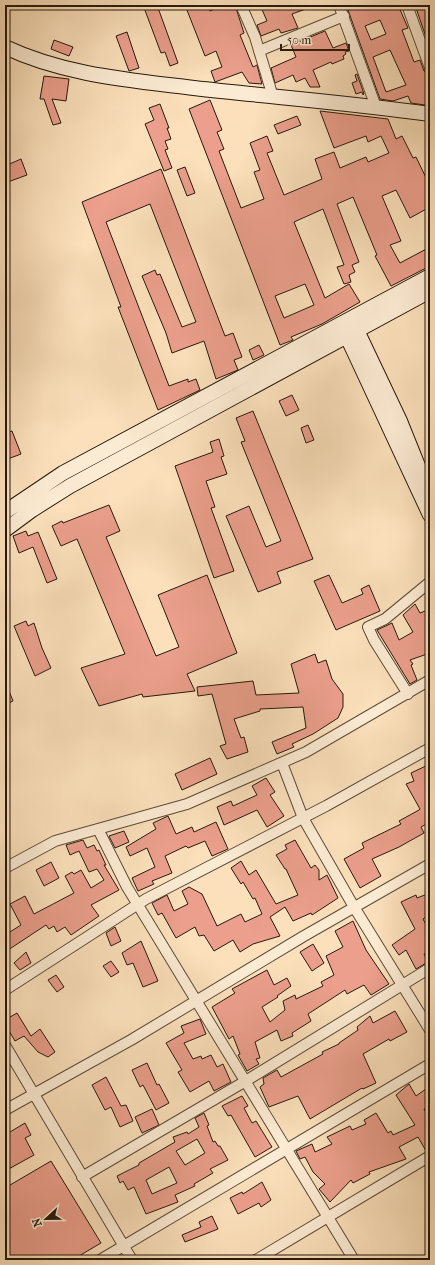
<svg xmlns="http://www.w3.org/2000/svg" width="435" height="1265" viewBox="0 0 435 1265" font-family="'IM FELL French Canon',serif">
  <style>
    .building { fill: #eb9f8c; stroke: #27190d; fill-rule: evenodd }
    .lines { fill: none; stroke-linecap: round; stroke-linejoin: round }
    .street-casing { stroke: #5c4b38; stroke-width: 12 }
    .secondary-casing { stroke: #27190d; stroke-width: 16 }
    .street { stroke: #fcebd3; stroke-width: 10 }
    .secondary { stroke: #fcebd3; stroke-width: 14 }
  </style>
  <rect width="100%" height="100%" fill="#fbe0bb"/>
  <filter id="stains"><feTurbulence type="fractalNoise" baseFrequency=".005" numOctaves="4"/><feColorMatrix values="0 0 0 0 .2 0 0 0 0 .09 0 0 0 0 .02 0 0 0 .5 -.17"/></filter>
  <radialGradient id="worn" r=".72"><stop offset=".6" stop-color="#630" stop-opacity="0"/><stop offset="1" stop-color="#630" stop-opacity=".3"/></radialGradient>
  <path class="building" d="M143,5H157L178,63L170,66L165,52L161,53Z
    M185,5H208L210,11L224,5H235L244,33L240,35L253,67L257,65L262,84L249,83L242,72L215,82L211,71L222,67L216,51L205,56Z
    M260,5H314V6L292,14L298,28L281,33L279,29L261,36L257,25L267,21Z
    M359,5H368L369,10L382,5H398L408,28L402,30L414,62L420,60L424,71L430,74V102L425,105L411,103L408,96L393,101L380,99L348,10ZM380,20L386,34L371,40L365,26ZM390,50L406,85L386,92L373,57Z
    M415,5H424L430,18V49Z
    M325,31L333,48L346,43L349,51L345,52L346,54L343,56L344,59L332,64L331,62L313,70L320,87H310L305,78L296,82L293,75L275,83L271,68L296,57L291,45Z
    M127,32L139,68L129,71L116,36Z
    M54,40L73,47L69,56L51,49Z
    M357,74L364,94L363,95L362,92L356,94L352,83L357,81L355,75Z
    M44,76L69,79L66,101L52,99L61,123L53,125L44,99H40Z
    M210,100L222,130L217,132L224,149L219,151L241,208L264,199L254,172L260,170L250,143L267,136L273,151L267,153L284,195L322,179L315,159L334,152L340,168L366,157L368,162L389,153L381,136L368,142L366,136L334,148L320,111L388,119L396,139L402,136L413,158L416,157L430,186V207L410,218L396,190L382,196L401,241L390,245L400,263L430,247V266L391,286L375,256L377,255L353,197L337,204L359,262L352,265L355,272L349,275L351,282L344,284L337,267L344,265L323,209L294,222L325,298L349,284L360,302L322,324L291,337L293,340L280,345L189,109ZM305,284L314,305L284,318L275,296Z
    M160,104L169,128H167L171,139L165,141L168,149L165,150L172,168L164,171L145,124L154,120L149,108Z
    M297,116L301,125L278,134L274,125Z
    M21,159L27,175L5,183V166Z
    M185,167L195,193L187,196L177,170Z
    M161,169L225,336L233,333L242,357L234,360L238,370L216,379L204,341L172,353L166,333L142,276L155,270L157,275L160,274L182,327L196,322L150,204L106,222L169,386L188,379V382L196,379L200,390L158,410L118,307H121L82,202Z
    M259,345L264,355L253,360L249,350Z
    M292,395L299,410L286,416L279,401Z
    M253,411L313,559L277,572L281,583L258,592L226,516L249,506L266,547L281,541L241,442L245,441L236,418Z
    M308,425L314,440L306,443L301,428Z
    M12,431L21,454L5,460V433Z
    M219,439L224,456L221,457L227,474L206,481L215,507L211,508L234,571L214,578L175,466L213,452L210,442Z
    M109,505L120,531L106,537L156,656L179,647L158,595L207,575L237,653L187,674L195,691L143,697L142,694L99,706L81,668L125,654L77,539L61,546L52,526L62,521L63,523Z
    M26,531L28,536L38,532L57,579L47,583L33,547L19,553L13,536Z
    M329,575L342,603L363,594L361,589L369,585L380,611L336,630L314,581Z
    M415,604L420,613L430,609V653L410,660L413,664L411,665L417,680L410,684L377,630L392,623L399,640L413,632L403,615Z
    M26,621L28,626L34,623L42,648L51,668L35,676L14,626Z
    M315,654L318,663L326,660L332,679L343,694V707L338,718L313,734L292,744L294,747L277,754L272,742L306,728L303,707L260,709V711L234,719L241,738L244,737L248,752L227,759L220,746L226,744L212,694L198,696L197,687L253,681L256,695L299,693L291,664Z
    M5,681L13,701L5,705Z
    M210,758L217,774L182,790L175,774Z
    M430,764V822L421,827L424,833L399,847L372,859L381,876L360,888L344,859L364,848L362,843L401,824L399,821L419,810L420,809L406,784L414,781L411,773Z
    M266,778L275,792L270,795L284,816L267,827L257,810L224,825L217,807L231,801L233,806L257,795L252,786Z
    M168,816L176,834L192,827L194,832L216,822L228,849L212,856L205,841L188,848L186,846L165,856L172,873L152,881L154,884L138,891L132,878L155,867L147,848L130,856L126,847L156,829L153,823Z
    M124,831L129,842L115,848L109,836Z
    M83,840L87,848L94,845L97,851L99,850L106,865H104L119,890L91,905L99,916L71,935L65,927L57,932L54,926L49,929L46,925L5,952V935L21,925L10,904L25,896L34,914L74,893L65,876L72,872L74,874L81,870L91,888L104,880L97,869L89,872L79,851L70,855L66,845Z
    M295,840L311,868L315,865L319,870V880L327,875L338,898L312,915L311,913L293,921L285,907L270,917L280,936L253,944L240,952L233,940L214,951L204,935L199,936L195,927L176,938L162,913L158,915L152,903L167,895L174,911L188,904L182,891L189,887L202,894L217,926L241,914L245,922L262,914L255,898L253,899L243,882L241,884L231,868L241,861L249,875L256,870L276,904L298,895L286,869H285L276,855L287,849L285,845Z
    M51,862L59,878L44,886L36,870Z
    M430,893V911L425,913L427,916L423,919L430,932V951L424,954L428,962L416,969L406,950L399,955L392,945L415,929L401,902L416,895L417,898Z
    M353,921L366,950L389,984L371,995L364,985L347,994L345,990L308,1014L311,1021L292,1033L293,1036L281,1041L277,1030L255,1042L260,1058L256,1059L259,1064L247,1071L238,1055L240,1054L233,1036L229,1039L212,1007L235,993L232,989L267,970L274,985L287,978L291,986L277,996L278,997L262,1007L270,1022L285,1010L283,1001L295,995L296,999L323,986L321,982L334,975L326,956L343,947L335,931Z
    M115,927L121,941L111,946L106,933Z
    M141,941L158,981L143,987L133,963L127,965L122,953Z
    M313,944L324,963L312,971L300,952Z
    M26,952L31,963L20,970L14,963Z
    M111,961L119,972L111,977L103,966Z
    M56,975L64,987L57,992L48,980Z
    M395,1011L407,1032L390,1041L389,1039L363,1054L376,1083L363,1089L362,1088L310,1119L298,1096L269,1107L260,1087L264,1084L263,1078L277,1070L281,1077L323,1054L322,1052L339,1044V1043L358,1030L357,1027L370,1016L373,1023Z
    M17,1013L31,1036L40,1029L55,1052L48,1057L38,1052L24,1036L15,1041L5,1024V1020Z
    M200,1019L206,1034L184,1043L193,1059L201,1056L202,1059L211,1055L217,1067L223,1064L231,1082L214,1091L209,1081L190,1092L178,1072L182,1070L166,1043L184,1033L181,1026Z
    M147,1063L157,1085L159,1084L169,1103L156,1110L143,1085L140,1087L132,1070Z
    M106,1077L121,1106L126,1105L133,1121L120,1127L111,1107L105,1110L92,1085Z
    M409,1084L416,1096L430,1086V1105L424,1109L430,1120V1150L426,1151L418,1137L399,1147L406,1159L369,1172L370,1174L353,1183L351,1180L330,1202L319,1189L325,1184L313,1172L305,1157L300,1159L296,1151L312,1144L315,1152L332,1144L327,1137L350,1126L352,1130L366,1124L364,1120L376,1113L388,1133L391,1131L393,1135L415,1125L396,1095Z
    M242,1096L248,1106L244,1108L252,1123L256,1121L272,1147L255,1157L231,1115L228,1116L222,1106Z
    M152,1109L159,1125L142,1133L135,1117Z
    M204,1113L209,1125L207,1126L213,1142L215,1141L218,1146H220L228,1160L210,1169L213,1173L194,1184L195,1186L175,1195L178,1202L146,1214L134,1187L128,1190L123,1181L120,1183L117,1176L139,1165V1163L175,1142L173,1137L187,1132L188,1134L199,1127L195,1118ZM197,1139L205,1153L185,1165L176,1151ZM169,1167L177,1183L152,1194L146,1180Z
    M25,1123L31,1135L25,1138L34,1155L5,1171V1135Z
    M51,1161L101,1243L72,1260H5V1188Z
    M262,1182L271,1200L261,1207L259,1203L238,1214L230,1198L242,1192L243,1194Z
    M212,1216L218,1229L185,1242L182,1235L201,1227L199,1222Z"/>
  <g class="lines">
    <g class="street-casing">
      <path id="street" d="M241,5L255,37L273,97
        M339,5L376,107
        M407,5L430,68
        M259,51L344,16
        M408,694L374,640L368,627L385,619L430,582
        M282,763L303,818L354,907L430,1030
        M98,829L127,887L354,1260
        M5,868L55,841L187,804L306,752L430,680
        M5,990L146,899L326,806L430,748
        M5,1045L132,1260
        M5,1110L131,1040L304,936L430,864
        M82,1177L244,1082L430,968
        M100,1260L430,1064
        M256,1260L430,1156"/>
    </g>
    <g class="secondary-casing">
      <path id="secondary" d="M5,47C64,75 130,80 194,88C273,97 352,103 430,114
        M353,322L400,421L429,493
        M343,328L430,515
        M5,512L63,473L430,276
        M5,530L32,510L70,486L430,291"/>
    </g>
    <use href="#street" class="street"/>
    <use href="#secondary" class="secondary"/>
  </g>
  <rect width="435" height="1265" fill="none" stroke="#fbe0bb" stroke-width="20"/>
  <rect x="6" y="6" width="423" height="1253" fill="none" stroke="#27190d" stroke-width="2"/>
  <rect x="10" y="10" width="415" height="1245" fill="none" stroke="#27190d"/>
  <g transform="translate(46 1219) rotate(248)" stroke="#fcebd3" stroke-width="3" paint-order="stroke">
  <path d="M0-3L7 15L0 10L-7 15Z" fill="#27190d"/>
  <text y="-6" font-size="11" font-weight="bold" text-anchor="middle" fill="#27190d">N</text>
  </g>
  <path d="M281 44v6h68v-6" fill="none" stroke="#27190d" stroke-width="2"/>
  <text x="287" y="44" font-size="12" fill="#27190d" stroke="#fcebd3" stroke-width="3" paint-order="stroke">50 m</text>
  <rect width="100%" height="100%" filter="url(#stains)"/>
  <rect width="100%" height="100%" fill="url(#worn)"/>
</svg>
